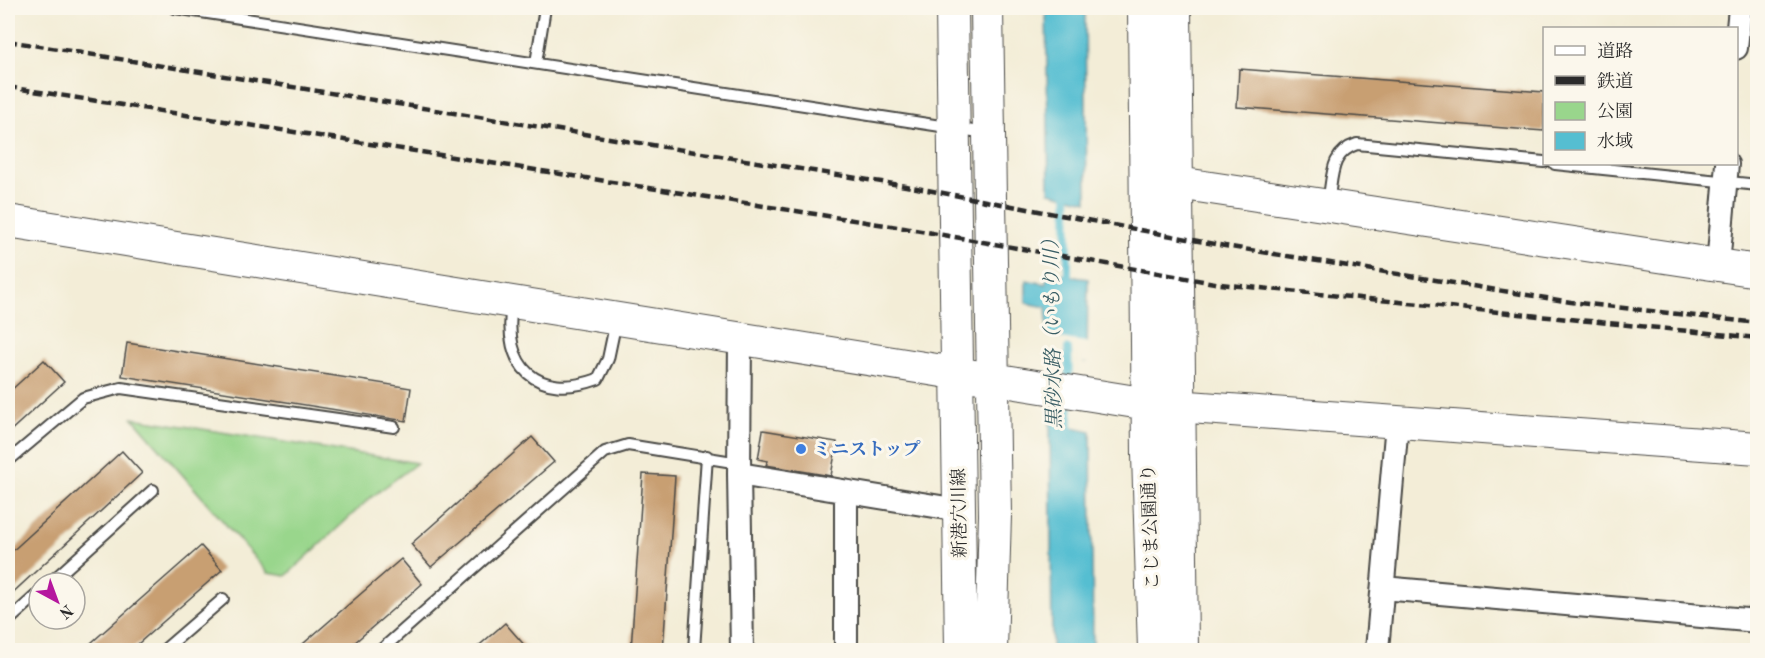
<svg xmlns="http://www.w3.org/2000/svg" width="1765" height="658" viewBox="0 0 1765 658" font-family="'Old Standard TT','Noto Serif JP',serif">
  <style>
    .green { fill: #99d68c; stroke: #62805c; stroke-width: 1.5 }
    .water { fill: #55bed1; stroke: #40747e; stroke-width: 1.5 }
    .pier { fill: #f3edd7 }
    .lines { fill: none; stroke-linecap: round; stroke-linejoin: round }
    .stream { stroke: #55bed1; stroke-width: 8 }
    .building { fill: #c89f72 }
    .lane-casing { stroke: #494845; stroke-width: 14 }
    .street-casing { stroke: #494845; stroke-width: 26 }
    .secondary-casing { stroke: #494845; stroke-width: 34 }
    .lane { stroke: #fff; stroke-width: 10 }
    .street { stroke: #fff; stroke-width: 22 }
    .secondary { stroke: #fff; stroke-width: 32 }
    .rail { stroke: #2b2b2b; stroke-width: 4.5; stroke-dasharray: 9 4.5; stroke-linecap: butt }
    .shop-dot { fill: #3f7fe0; stroke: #fbf7ec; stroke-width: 2 }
    .labels { text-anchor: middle; stroke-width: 6; stroke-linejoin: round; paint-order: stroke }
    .shop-label { font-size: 18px; font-weight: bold; fill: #366cbe; stroke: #fbf7ec; text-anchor: start }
    .street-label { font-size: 18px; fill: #2b2b2b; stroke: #fbf7ec }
    .water-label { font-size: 20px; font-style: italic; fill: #3a5e65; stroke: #fbf7ec }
  </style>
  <rect width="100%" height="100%" fill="#fbf7ec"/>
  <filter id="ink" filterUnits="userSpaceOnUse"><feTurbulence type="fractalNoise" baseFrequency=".0167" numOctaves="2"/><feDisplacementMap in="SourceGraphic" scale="12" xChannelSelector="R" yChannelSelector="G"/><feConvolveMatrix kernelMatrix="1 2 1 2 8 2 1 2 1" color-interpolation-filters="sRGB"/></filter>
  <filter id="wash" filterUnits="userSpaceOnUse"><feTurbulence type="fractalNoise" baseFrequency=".008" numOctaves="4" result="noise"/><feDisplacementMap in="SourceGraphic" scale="24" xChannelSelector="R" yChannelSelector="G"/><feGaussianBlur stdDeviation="1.35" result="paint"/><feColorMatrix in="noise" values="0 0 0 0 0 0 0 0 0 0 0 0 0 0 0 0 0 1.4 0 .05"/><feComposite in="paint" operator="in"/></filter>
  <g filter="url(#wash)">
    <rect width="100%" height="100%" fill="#f3edd7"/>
    <path class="green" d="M133,418L417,463L369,499L286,576L268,573Z"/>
    <path class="water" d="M1046,8H1085L1087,201L1049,192Z
      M1047,273L1088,279L1087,362L1049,356L1046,307L1026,303V280L1046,284Z
      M1050,422L1091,431L1093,650H1052Z"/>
    <path class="pier" d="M1045,336L1091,343L1090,363L1048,359Z"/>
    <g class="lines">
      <path class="stream" d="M1067,187L1068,286
        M1068,349L1069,385
        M1069,397V436"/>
    </g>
    <g id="blocks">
      <path class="building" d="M1239,69L1544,92V131L1237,107Z
        M127,343L411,388L406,421L122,376Z
        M44,360L64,382L8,433V393Z
        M763,430L837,442L831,476L766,465L768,461L758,459Z
        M532,437L554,462L431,567L411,544Z
        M122,451L142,473L8,597V555Z
        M643,474L675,476L663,650H631Z
        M201,546L222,570L131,650H83Z
        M401,559L422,584L346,650H296Z
        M505,623L527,648L474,650Z"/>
    </g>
  </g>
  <g filter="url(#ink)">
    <use href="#blocks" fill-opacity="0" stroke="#494845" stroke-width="1.5"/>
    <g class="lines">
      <g class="lane-casing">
        <path id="lane" d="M175,8L986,133
          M536,63L545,8
          M1555,164L1758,185
          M1328,203C1333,178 1329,153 1357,144L1544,162
          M512,305C502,367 537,401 598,379L608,359L616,321
          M8,461L83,398L121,388L394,427
          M50,583L153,490
          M8,621L39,593
          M164,650L223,599
          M381,650L605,452L628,445L739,463
          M694,650L707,456"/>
      </g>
      <g class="street-casing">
        <path id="street" d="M1736,48L1740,8
          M1718,265L1727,164
          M740,338L739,474L742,650
          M739,474L959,510
          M846,492V650
          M1383,588L1758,621
          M1377,650L1397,423"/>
      </g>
      <g class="secondary-casing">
        <path id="secondary" d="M952,8L961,650
          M987,8L995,515L991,650
          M1144,8L1148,455L1154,650
          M1175,8L1182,650
          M1158,180L1758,271
          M8,221L1148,404L1758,448"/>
      </g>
      <use href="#lane" class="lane"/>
      <use href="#street" class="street"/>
      <use href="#secondary" class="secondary"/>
      <path class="rail" d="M8,41L906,186L1225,246L1571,302L1758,323
        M8,87L904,228L1220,284L1758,338"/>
    </g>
  </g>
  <circle class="shop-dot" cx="801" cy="449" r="6"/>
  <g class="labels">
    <g class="shop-label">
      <text x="813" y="455">ミニストップ</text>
    </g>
    <g class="street-label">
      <text transform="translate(959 513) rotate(-91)" y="6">新港穴川線</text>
      <text transform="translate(1150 527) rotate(-92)" y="6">こじま公園通り</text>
    </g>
    <g class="water-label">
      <text transform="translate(1052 329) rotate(-91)" y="7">黒砂水路（いもり川）</text>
    </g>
  </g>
  <rect width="1765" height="658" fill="none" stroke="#fbf7ec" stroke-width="30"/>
  <rect x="1543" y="27" width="195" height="138" fill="#fbf7ec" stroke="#a8a59f" stroke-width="1.5"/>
  <rect x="1555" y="46" width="30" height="9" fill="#ffffff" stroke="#a8a59f" stroke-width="1.5"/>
  <text x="1597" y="57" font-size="18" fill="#2b2b2b">道路</text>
  <rect x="1555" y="76" width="30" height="9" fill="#2b2b2b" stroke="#a8a59f" stroke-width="1.5"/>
  <text x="1597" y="87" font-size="18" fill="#2b2b2b">鉄道</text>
  <rect x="1555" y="102" width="30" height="18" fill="#99d68c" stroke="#a8a59f" stroke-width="1.5"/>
  <text x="1597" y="117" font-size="18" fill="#2b2b2b">公園</text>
  <rect x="1555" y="132" width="30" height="18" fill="#55bed1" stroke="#a8a59f" stroke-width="1.5"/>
  <text x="1597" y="147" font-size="18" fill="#2b2b2b">水域</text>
  <g transform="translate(57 601) rotate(139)"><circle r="28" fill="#fbf7ec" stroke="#a8a59f" stroke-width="1.5"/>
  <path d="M0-4.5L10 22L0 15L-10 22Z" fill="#b5179e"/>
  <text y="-9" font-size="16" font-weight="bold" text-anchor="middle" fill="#2b2b2b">N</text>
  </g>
</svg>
